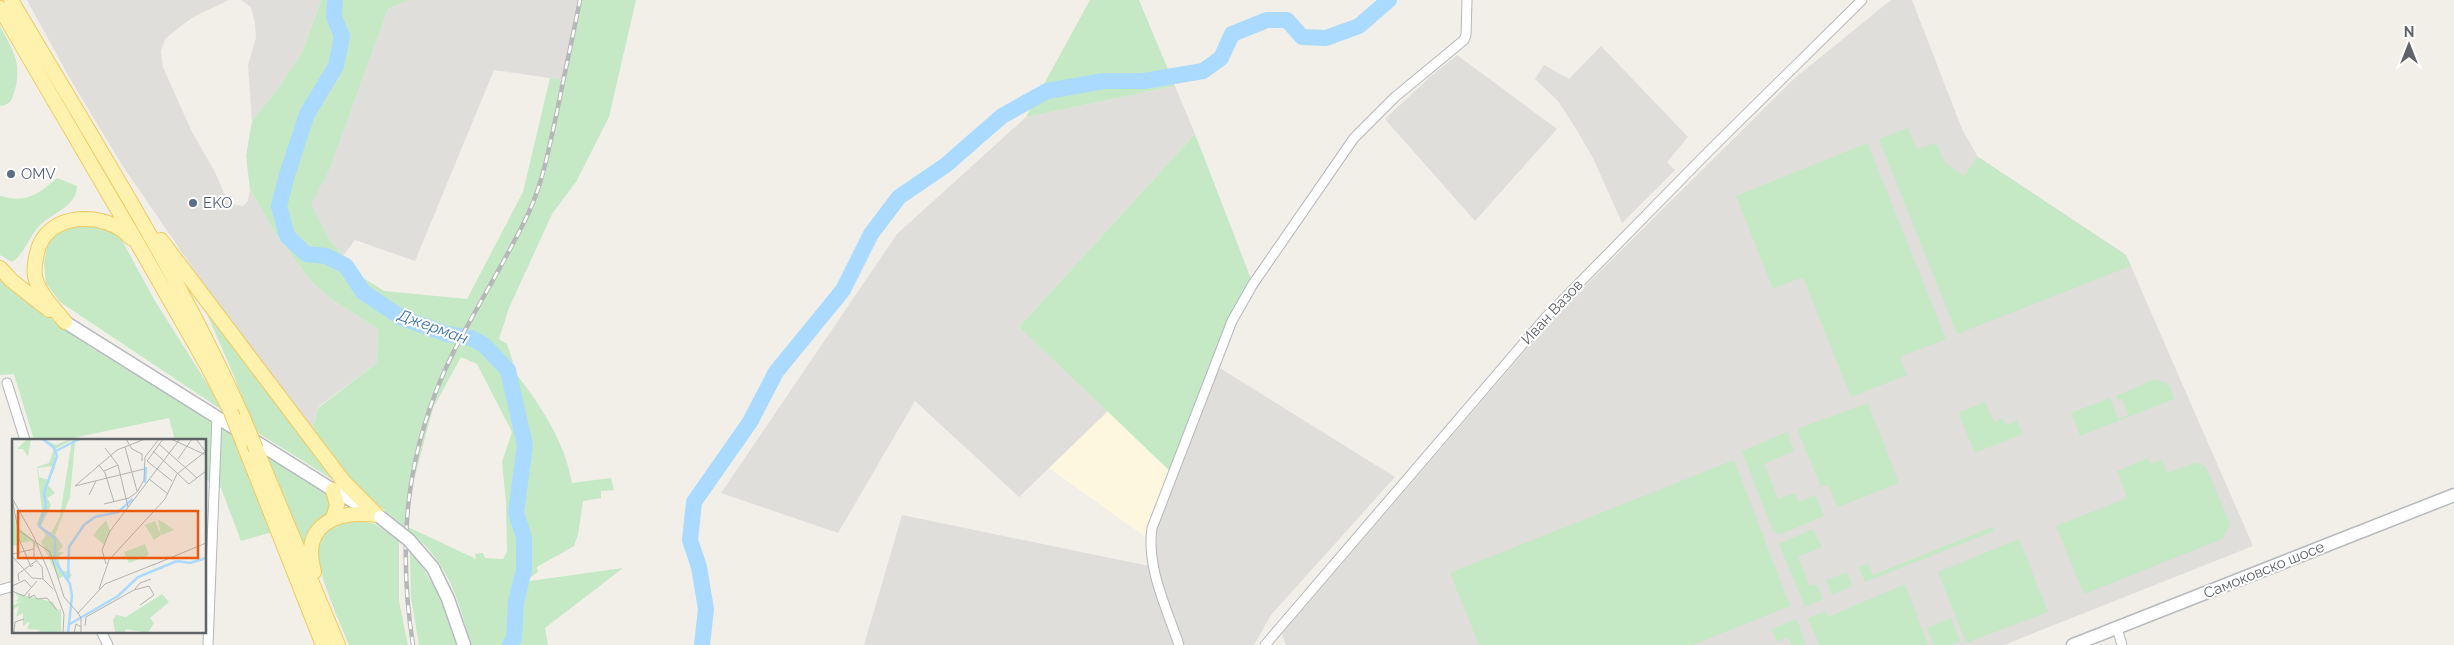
<svg xmlns="http://www.w3.org/2000/svg" width="2454" height="645" viewBox="0 0 2454 645" font-family="Raleway,sans-serif">
  <style>
    .commercial { fill: #fef7e0 }
    .industrial { fill: #e0deda }
    .green { fill: #c5e8c5; fill-rule: evenodd }
    .lines { fill: none; stroke-linecap: round; stroke-linejoin: round }
    .river { stroke: #aadaff; stroke-width: 16 }
    .minor-casing { stroke: #b5b8bc; stroke-width: 11 }
    .secondary-casing { stroke: #b6babf; stroke-width: 15 }
    .primary-casing { stroke: #f2c960; stroke-width: 16 }
    .minor { stroke: #fff; stroke-width: 9 }
    .secondary { stroke: #fff; stroke-width: 12 }
    .primary { stroke: #fff2af; stroke-width: 14 }
    .rail-casing { stroke: #b6b7b8; stroke-width: 4.5 }
    .rail { stroke: #fff; stroke-width: 2.5; stroke-dasharray: 8; stroke-linecap: butt }
    .secondary-bridge-casing { stroke: #b6babf; stroke-width: 15; stroke-linecap: butt }
    .primary-bridge-casing { stroke: #f2c960; stroke-width: 16; stroke-linecap: butt }
    .secondary-bridge { stroke: #fff; stroke-width: 12 }
    .primary-bridge { stroke: #fff2af; stroke-width: 14 }
    .service-dot { fill: #5c6f8a; stroke: #fff; stroke-width: 2 }
    .labels { text-anchor: middle; stroke-width: 4; stroke-linejoin: round; paint-order: stroke }
    .service-label { font-size: 15px; fill: #4e5e75; stroke: #fff; text-anchor: start }
    .street-label { font-size: 15px; fill: #5f6368; stroke: #fff }
    .water-label { font-size: 16px; font-style: italic; fill: #4174aa; stroke: #fff }
    .inset-river { fill: none; stroke: #aadaff; stroke-width: 2.5 }
    .inset-road { fill: none; stroke: #b3b3b1; stroke-width: 1 }
    .view { fill: #e8590c; fill-opacity: 0.15; stroke: #e8590c; stroke-width: 2.5 }
    .inset-edge { fill: none; stroke: #5f6368; stroke-width: 2.5 }
  </style>
  <rect width="100%" height="100%" fill="#f1efe8"/>
  <path class="commercial" d="M1108,411L1173,474L1150,540L1049,468Z"/>
  <path class="industrial" d="M27,0H229L195,16L181,26L165,39L161,51L163,67L192,132L215,172L224,193L235,205L243,206L248,201L250,189L274,231L312,282L330,298L378,329L377,363L318,407L312,431L225,315L122,165L69,77Z
    M241,0H321L303,51L277,90L252,121L248,65L256,38L255,23L251,7Z
    M409,0H580L563,80L494,70L415,261L355,240L343,256L328,237L310,204L329,171L388,9Z
    M1891,0H1912L1962,129L1978,157L2126,255L2253,546L2004,645H1286L1282,634L1555,316L1796,77Z
    M1601,46L1688,137L1667,162L1675,170L1622,223L1593,158L1576,129L1558,101L1535,79L1544,65L1569,79Z
    M1457,55L1557,129L1475,221L1385,119L1431,76Z
    M1175,86L1195,134L1019,327L1108,411L1019,497L915,401L838,533L721,493L897,234L1026,117Z
    M1215,365L1395,477L1271,615L1254,645H864L902,515L1154,567L1150,540Z"/>
  <path class="green" d="M321,0H409L388,9L329,171L311,204L328,237L357,274L384,291L467,299L523,192L550,78L563,80L580,0H636L609,117L576,182L552,214L509,308L499,339L507,344L513,362L511,367C538,402 564,438 572,483L611,478L614,490L601,491V498L583,501L578,535L574,546L537,567L538,572L523,582L623,568L545,628L548,645H471C463,617 456,588 439,563C421,535 393,520 370,497C349,477 330,454 312,431L318,408L377,363L378,329L330,298L312,282L274,231L250,189L246,156L252,121L277,90L303,51ZM461,357L477,364L512,432L502,462L506,502L507,552L503,559L485,558L483,553L475,554L476,559L408,527L409,498L433,408Z
    M1090,0H1139L1175,86L1026,117Z
    M0,26C13,51 22,62 15,90C12,100 10,105 0,106Z
    M1908,128L1917,149L1936,143L1945,162L1964,176L1978,157L2126,255L2131,266L1957,334L1879,139Z
    M1195,134L1253,284L1232,321L1173,474L1019,327Z
    M1867,143L1946,339L1900,357L1907,375L1851,397L1803,277L1773,289L1736,196Z
    M57,178L77,186C77,207 51,213 38,227C28,239 25,253 12,262L0,255V196C27,203 37,195 57,178Z
    M80,223L102,225L119,235L155,301L225,412L60,302L46,283L44,263L48,242L62,227Z
    M0,275L30,303L84,343L235,435L273,532L241,541L221,488L205,479V440H175L169,418L63,440H34L14,374L0,375Z
    M205,309L337,482L255,431L234,376Z
    M2155,379L2168,384L2174,399L2080,436L2071,413L2110,398L2118,419L2128,415L2122,399L2118,400L2116,396Z
    M1985,402L1994,422L2003,418L2006,425L2017,421L2023,434L1975,453L1960,417V412Z
    M1868,403L1899,483L1838,507L1828,485L1821,487L1797,429Z
    M1787,432L1794,451L1764,464L1778,499L1795,493L1799,502L1815,495L1824,516L1781,534L1773,531L1742,451Z
    M264,454L327,494L332,501L330,512L321,520L305,553Z
    M2148,458L2151,464L2162,459L2167,473L2197,462L2206,467L2230,524L2224,538L2084,594L2056,526L2127,498L2117,471Z
    M1734,460L1790,606L1692,645H1479L1450,573Z
    M353,519L375,524L399,541V601L408,645H349C341,625 315,568 318,550C321,531 336,522 353,519Z
    M1992,527L1994,531L1865,582L1859,567L1868,563L1873,575Z
    M1813,529L1822,547L1798,557L1810,586L1817,584L1823,599L1805,607L1779,544Z
    M2019,539L2048,612L1966,643L1938,572Z
    M410,553C435,579 445,611 456,645H419L411,598Z
    M1847,572L1852,586L1832,595L1826,580Z
    M1905,584L1928,645H1819L1808,618L1826,611L1828,617Z
    M1951,618L1960,641L1951,645H1933L1927,628Z
    M1797,619L1805,645H1791L1788,637L1777,642L1772,629Z"/>
  <g class="lines">
    <path class="river" d="M335,0L334,17L342,36L336,66L307,114L287,175L279,206L287,236L306,254L326,256L346,266L363,292L402,318L447,334L471,338L484,345L508,370L525,445L516,513L524,537V570L516,602L514,638L510,645
      M702,645L706,609L699,567L690,540L694,502L750,422L776,372L843,290L871,234L899,197L946,165L1002,116L1047,91L1104,81H1144L1203,71L1221,58L1232,34L1267,20H1287L1302,37L1326,38L1359,26L1389,0"/>
    <g class="minor-casing">
      <path id="minor" d="M7,383L25,440
        M0,590L14,586
        M2117,628L2122,645
        M101,631L108,645
        M208,645L217,417
        M1179,645C1167,609 1146,567 1152,528L1232,321L1253,284L1354,138L1395,97L1464,40L1466,35L1467,0
        M1265,645L1546,317L1710,150L1862,0"/>
    </g>
    <g class="secondary-casing">
      <path id="secondary" d="M65,322L333,490L369,510
        M433,568L448,599L464,645
        M2073,645L2454,495"/>
    </g>
    <g class="primary-casing">
      <path id="primary" d="M11,0C92,138 179,273 244,420
        M0,8L139,246L208,367L231,412
        M161,240L344,482L377,515
        M0,268L11,280L49,310
        M65,322C55,309 41,296 36,280C33,272 35,262 37,253C46,211 106,210 131,238
        M242,440L323,645
        M256,449L338,645
        M333,519L337,505L333,490
        M314,572C300,524 337,510 377,515"/>
    </g>
    <use href="#minor" class="minor"/>
    <use href="#secondary" class="secondary"/>
    <use href="#primary" class="primary"/>
    <g class="rail-casing">
      <path id="rail" d="M413,645C397,543 406,449 452,355C476,307 506,261 529,212C544,179 550,143 558,107C565,71 573,36 580,0"/>
    </g>
    <use href="#rail" class="rail"/>
    <g class="secondary-bridge-casing">
      <path id="secondary-bridge" d="M380,517L409,540L433,568"/>
    </g>
    <g class="primary-bridge-casing">
      <path id="primary-bridge" d="M231,412L242,440
        M244,420L256,449"/>
    </g>
    <use href="#secondary-bridge" class="secondary-bridge"/>
    <use href="#primary-bridge" class="primary-bridge"/>
  </g>
  <g class="service-dot">
    <circle cx="11" cy="174" r="5"/>
    <circle cx="193" cy="203" r="5"/>
  </g>
  <g class="labels">
    <g class="service-label">
      <text x="21" y="179">OMV</text>
      <text x="203" y="208">EKO</text>
    </g>
    <g class="street-label">
      <text transform="translate(1552 312) rotate(-47)" y="5">Иван Вазов</text>
      <text transform="translate(2264 570) rotate(-22)" y="5">Самоковско шосе</text>
    </g>
    <g class="water-label">
      <text transform="translate(433 326) rotate(20)" y="6">Джерман</text>
    </g>
  </g>
  <g transform="translate(12 439)">
    <rect width="194" height="194" fill="#f1efe8"/>
    <path d="M15,0H19L16,18L11,10H5ZM32,0L44,6L58,0L69,1L63,3L58,58L43,96L51,107L46,113H52L46,118L49,132H56L60,136L57,140L52,137L47,140L29,103L34,96L25,85L30,71L25,28L37,24L42,10ZM60,1L48,77L40,93H34L29,87L39,66L35,59L43,54L35,45L43,29V10ZM41,27L36,41L27,38L26,29ZM0,63L4,86L23,103L26,110L19,102L9,104L6,99L7,107L0,106ZM94,81L98,92L92,106L81,96ZM146,81L151,83L162,91L149,96ZM143,82L149,96L142,101L133,86ZM133,105L137,116L117,124L112,113ZM3,154L41,163L45,171L49,170V194H23L29,191L15,190L18,182L11,187V174L4,178L7,167L0,171V167L9,162L3,163L7,159ZM150,155L157,163L138,179L142,184L136,194L114,190L112,194L103,193L101,181L104,176L114,178Z" fill="#c5e8c5" fill-rule="evenodd"/>
    <path class="inset-river" d="M31,0L42,9L45,17L32,54L34,66L27,87L43,99V122L58,145L60,157L56,194M44,12L67,0M133,44L134,28M165,122L178,124L194,119M56,142L57,108L72,86L83,78L106,73L121,60M56,186L106,157L126,138L165,122"/>
    <path class="inset-road" d="M114,0L120,10L130,15V22M151,0L135,22L160,42M159,0L194,16M184,0L193,12M147,5L185,39M113,8L125,52M93,9L106,26L116,68M141,12L177,45L194,32M166,20L180,0M87,26L93,34L102,63M92,32L106,26M137,40L156,55M63,47L105,11L133,0M63,47L132,30M77,56L84,42M0,59L22,98L37,134L52,175L51,194M1,64L6,91L38,113L52,158L66,174L93,145L143,125M92,65L117,59L125,53L132,41L133,18L147,0M7,100L19,128L21,126M22,103V119L30,128L31,140L41,150M0,115L22,110M0,117L20,139L31,140M94,125L90,111L98,92L168,0M141,126L194,104M7,142L6,135L24,122M0,147L13,141L20,149M87,150L97,121L153,60L165,35L194,12M123,150L128,144L139,140M0,152L12,157L25,142M17,154V159L22,156L25,160L35,159L45,171M66,174L69,179V194M73,187L74,178L122,151L137,147L142,156L128,166M2,193L3,183L12,180M62,194L64,185L69,188"/>
    <path class="view" d="M6,72H186V119H6Z"/>
    <rect width="194" height="194" class="inset-edge"/>
  </g>
  <g transform="translate(2409 45)" stroke="#ffffff" stroke-width="4" paint-order="stroke">
  <path d="M0-4L9 19L0 12L-9 19Z" fill="#5f6368"/>
  <text y="-8" font-size="14" font-weight="bold" text-anchor="middle" fill="#5f6368">N</text>
  </g>
</svg>
